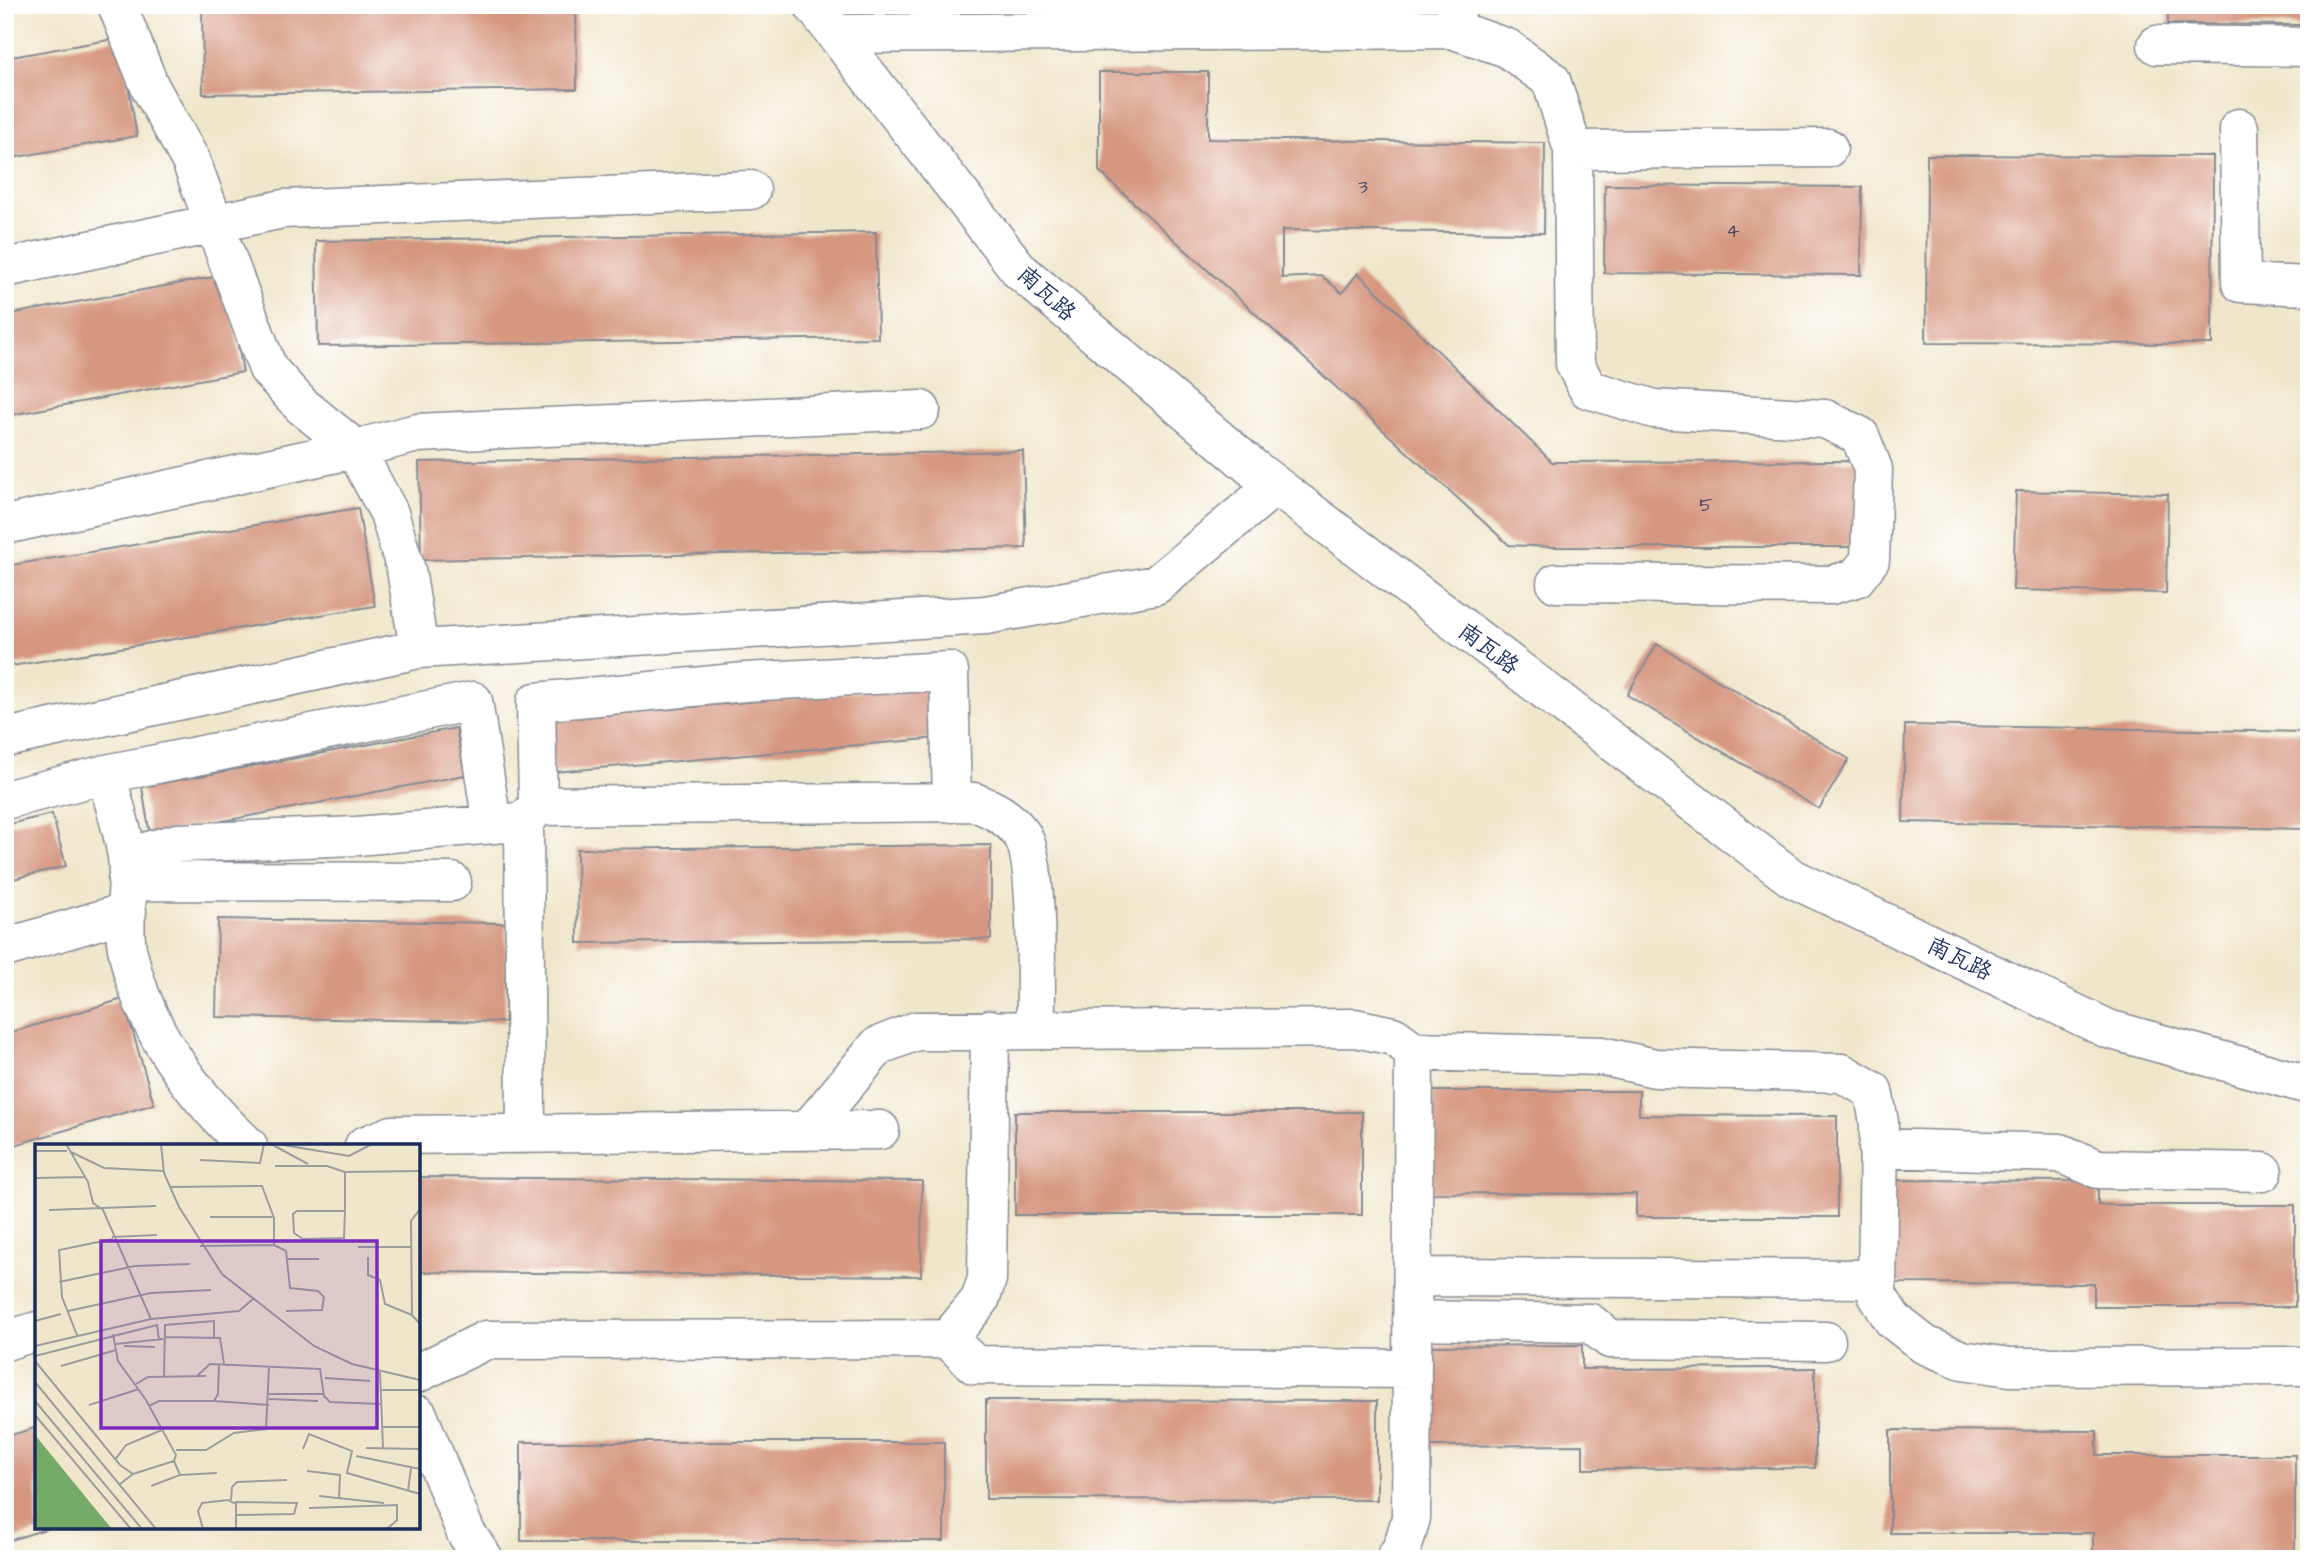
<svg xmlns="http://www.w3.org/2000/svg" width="2314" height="1564" viewBox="0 0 2314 1564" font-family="'Architects Daughter','LXGW WenKai TC',sans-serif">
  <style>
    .building { fill: #d69780 }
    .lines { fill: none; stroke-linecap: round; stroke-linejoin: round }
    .street-casing { stroke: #868a94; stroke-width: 41 }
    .secondary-casing { stroke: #868a94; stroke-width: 41 }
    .street { stroke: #fff; stroke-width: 38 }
    .secondary { stroke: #fff; stroke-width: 38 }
    .labels { text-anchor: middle; stroke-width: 7; stroke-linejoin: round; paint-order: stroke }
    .number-label { font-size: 19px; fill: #4a4966 }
    .street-label { font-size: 23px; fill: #1b2f5e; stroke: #fff }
    .inset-road { fill: none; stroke: #9b9d9f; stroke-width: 2 }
    .view { fill: #7b2cbf; fill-opacity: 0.15; stroke: #7b2cbf; stroke-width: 3.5 }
    .inset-edge { fill: none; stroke: #1b2f5e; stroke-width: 3.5 }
  </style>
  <rect width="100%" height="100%" fill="#fff"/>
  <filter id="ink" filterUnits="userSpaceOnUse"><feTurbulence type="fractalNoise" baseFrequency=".0143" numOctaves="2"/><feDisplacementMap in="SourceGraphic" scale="14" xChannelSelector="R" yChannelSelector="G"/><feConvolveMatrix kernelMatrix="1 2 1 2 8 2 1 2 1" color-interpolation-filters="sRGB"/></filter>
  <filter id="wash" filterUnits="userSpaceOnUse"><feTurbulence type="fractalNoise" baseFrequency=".00686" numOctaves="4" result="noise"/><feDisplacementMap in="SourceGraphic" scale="28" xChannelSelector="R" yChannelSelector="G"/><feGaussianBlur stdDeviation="1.57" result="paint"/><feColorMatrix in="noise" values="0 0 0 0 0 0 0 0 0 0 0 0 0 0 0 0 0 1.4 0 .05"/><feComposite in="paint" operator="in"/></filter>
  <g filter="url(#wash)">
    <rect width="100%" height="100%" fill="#f0e6cb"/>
    <g id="blocks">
      <path class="building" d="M202,5H576L577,89L203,94Z
        M2168,5H2309V25L2168,24Z
        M120,38L137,136L5,159V58Z
        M1099,72H1208V139L1545,143L1544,233L1282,230V278L1322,276L1342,293L1358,273L1552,462L1860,461V547H1552L1509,545L1099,171Z
        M1927,155L2213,156L2212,344L1926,343Z
        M1605,185L1862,187L1861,275L1604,273Z
        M876,232L878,338L318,346L316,241Z
        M225,275L243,372L5,416V315Z
        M1023,451L1026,548L421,560L419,462Z
        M2016,491L2168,494L2166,593L2013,590Z
        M358,508L375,606L5,667V566Z
        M1657,644L1849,759L1819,809L1627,695Z
        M935,685L939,738L554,772L549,720Z
        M1905,725L2307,732L2306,829L1903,822Z
        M456,728L465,775L150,835L142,787Z
        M52,814L66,866L5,881V825Z
        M991,845V939L578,943L577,849Z
        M218,919L506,923L505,1022L216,1017Z
        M123,999L154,1104L5,1148V1034Z
        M1432,1091H1639V1115L1837,1116V1217H1636V1194L1432,1193Z
        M1015,1112H1362V1215H1015Z
        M418,1177L922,1181L921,1276L418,1272Z
        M1890,1180L2098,1181V1205H2295V1307H2094V1284L1890,1283Z
        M1582,1345V1369L1815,1368V1468L1583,1469V1445L1427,1446V1346Z
        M986,1400L1377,1401V1500L986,1499Z
        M37,1427V1527L49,1528L5,1542V1437Z
        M1890,1430L2097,1431V1455H2295V1556H2093V1533H1890Z
        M521,1442H944V1541H521Z"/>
    </g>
  </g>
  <g filter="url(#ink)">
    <use href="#blocks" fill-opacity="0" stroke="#868a94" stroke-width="2"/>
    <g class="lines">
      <g class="street-casing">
        <path id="street" d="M117,5L150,87L191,161L268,369L301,405L355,449L389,513L406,570L419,649
          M1452,29L1507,48L1551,80L1573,150L1575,364L1588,389L1654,409L1825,419L1860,436L1873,469L1870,560L1856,578L1831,585L1556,583
          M835,34L1452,29L1458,5
          M2157,45L2309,47
          M2239,128L2241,283L2309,286
          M1573,150L1828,148
          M5,268L283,209L751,190
          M5,525L355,449L417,433L921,410
          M5,738L419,649L986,615L1156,585L1275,486
          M106,774C113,801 123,829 127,857C131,888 121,922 128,953C144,1030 191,1093 248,1146
          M5,800L106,774L473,701L492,824
          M538,806L974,802C993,809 1009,817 1022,835C1040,862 1035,991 1036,1029
          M127,857L177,843L357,836L518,822
          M127,881L452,882
          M5,948L127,912
          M807,1131L878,1046L916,1031L1355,1028L1393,1036L1414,1051L1602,1056L1655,1068L1842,1073L1873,1091L1879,1122L1877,1295L1893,1320L1925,1345L1962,1360L2010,1367L2309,1366
          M526,1134L524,822L538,806L536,702L745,682L949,671L952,803
          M364,1146L392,1135L880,1130
          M1878,1148L2060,1153L2098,1169L2263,1172
          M1413,1277L1877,1279
          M1412,1320L1590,1323L1610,1339L1826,1341
          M948,1339L975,1365L1412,1369
          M5,1341L37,1331
          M418,1373L486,1340L948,1339L980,1300L987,1279L990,1029
          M418,1415L466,1533L484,1559
          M1395,1559L1403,1546L1411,1518L1414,1051"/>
      </g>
      <g class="secondary-casing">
        <path id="secondary" d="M813,5L1020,271L1254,469L1792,878L2108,1029L2309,1085"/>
      </g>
      <use href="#street" class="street"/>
      <use href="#secondary" class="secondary"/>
    </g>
  </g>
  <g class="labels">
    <g class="number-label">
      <text x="1363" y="193">3</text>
      <text x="1733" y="237">4</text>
      <text x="1706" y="511">5</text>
    </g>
    <g class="street-label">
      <text transform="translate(1047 293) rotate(42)" y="8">南瓦路</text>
      <text transform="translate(1489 648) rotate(37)" y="8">南瓦路</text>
      <text transform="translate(1960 958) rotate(26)" y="8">南瓦路</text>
    </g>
  </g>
  <g transform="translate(35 1144)">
    <rect width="385" height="385" fill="#f0e6cb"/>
    <path d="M0,291L58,362L77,385H0Z" fill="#75ab68"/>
    <path class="inset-road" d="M31,0L53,38L58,59L68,66L116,175M126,0L129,29L144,63L187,130L279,202L317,220L385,236M236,0L273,20M242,0L314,12L337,0M0,7H32M36,8L69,24L129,27M165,16L225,19L229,0M240,22H292L310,28M0,34L50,33M135,43L227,42L239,74V101L165,102M385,65L376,77L377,171L385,180M14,66L121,62M310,67H262L258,70L259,89L268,95L309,94L310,67V28L385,27M175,73H238M77,93L122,91M239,101L251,107L255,144L283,147L289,153L287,166L251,167M323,103H376M333,113V131L345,136L350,160L377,171M253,115H284M24,138L100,122L155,120M33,167L116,149L176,146M0,177L26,170M78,190L83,217L111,256L141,311L139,317L98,330L85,340M42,191L27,153L24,106L78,95M130,193L185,194L189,220M81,200L128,195M0,202L116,175L204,167L218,155M89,202L120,203M0,212L122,181L124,196M0,217L85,321L98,330M26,222L81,206M345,228L348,304M162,232L175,220L285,225L289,252L295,258L346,260M129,233L130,181L179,177V193M290,234L335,237M0,238L121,385M101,240L113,233L171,232M345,246H385M234,250H289M234,255L283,257M0,257L107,385M179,257L234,261M54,261L104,245M114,262L124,257H179L183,250L184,220M0,271L96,385M346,283H385M331,304L385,305M268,305L274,290L317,307L312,329L385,350M141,306H171L199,289L231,285L234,223M321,312L385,325M80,316L91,301L127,286M272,327L305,331L304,354M145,331L182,329M116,342L145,331L139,317M373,347L376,324M284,352L349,359M196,356L197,343L202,338L252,336M200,358L262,359L259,370L201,371M274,364L362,361V376L352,385M168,385L163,367L167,359L193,356L201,360V385"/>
    <path class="view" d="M66,97H342V284H66Z"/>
    <rect width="385" height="385" class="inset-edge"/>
  </g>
  <rect width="2314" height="1564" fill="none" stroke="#fff" stroke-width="28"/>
</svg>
